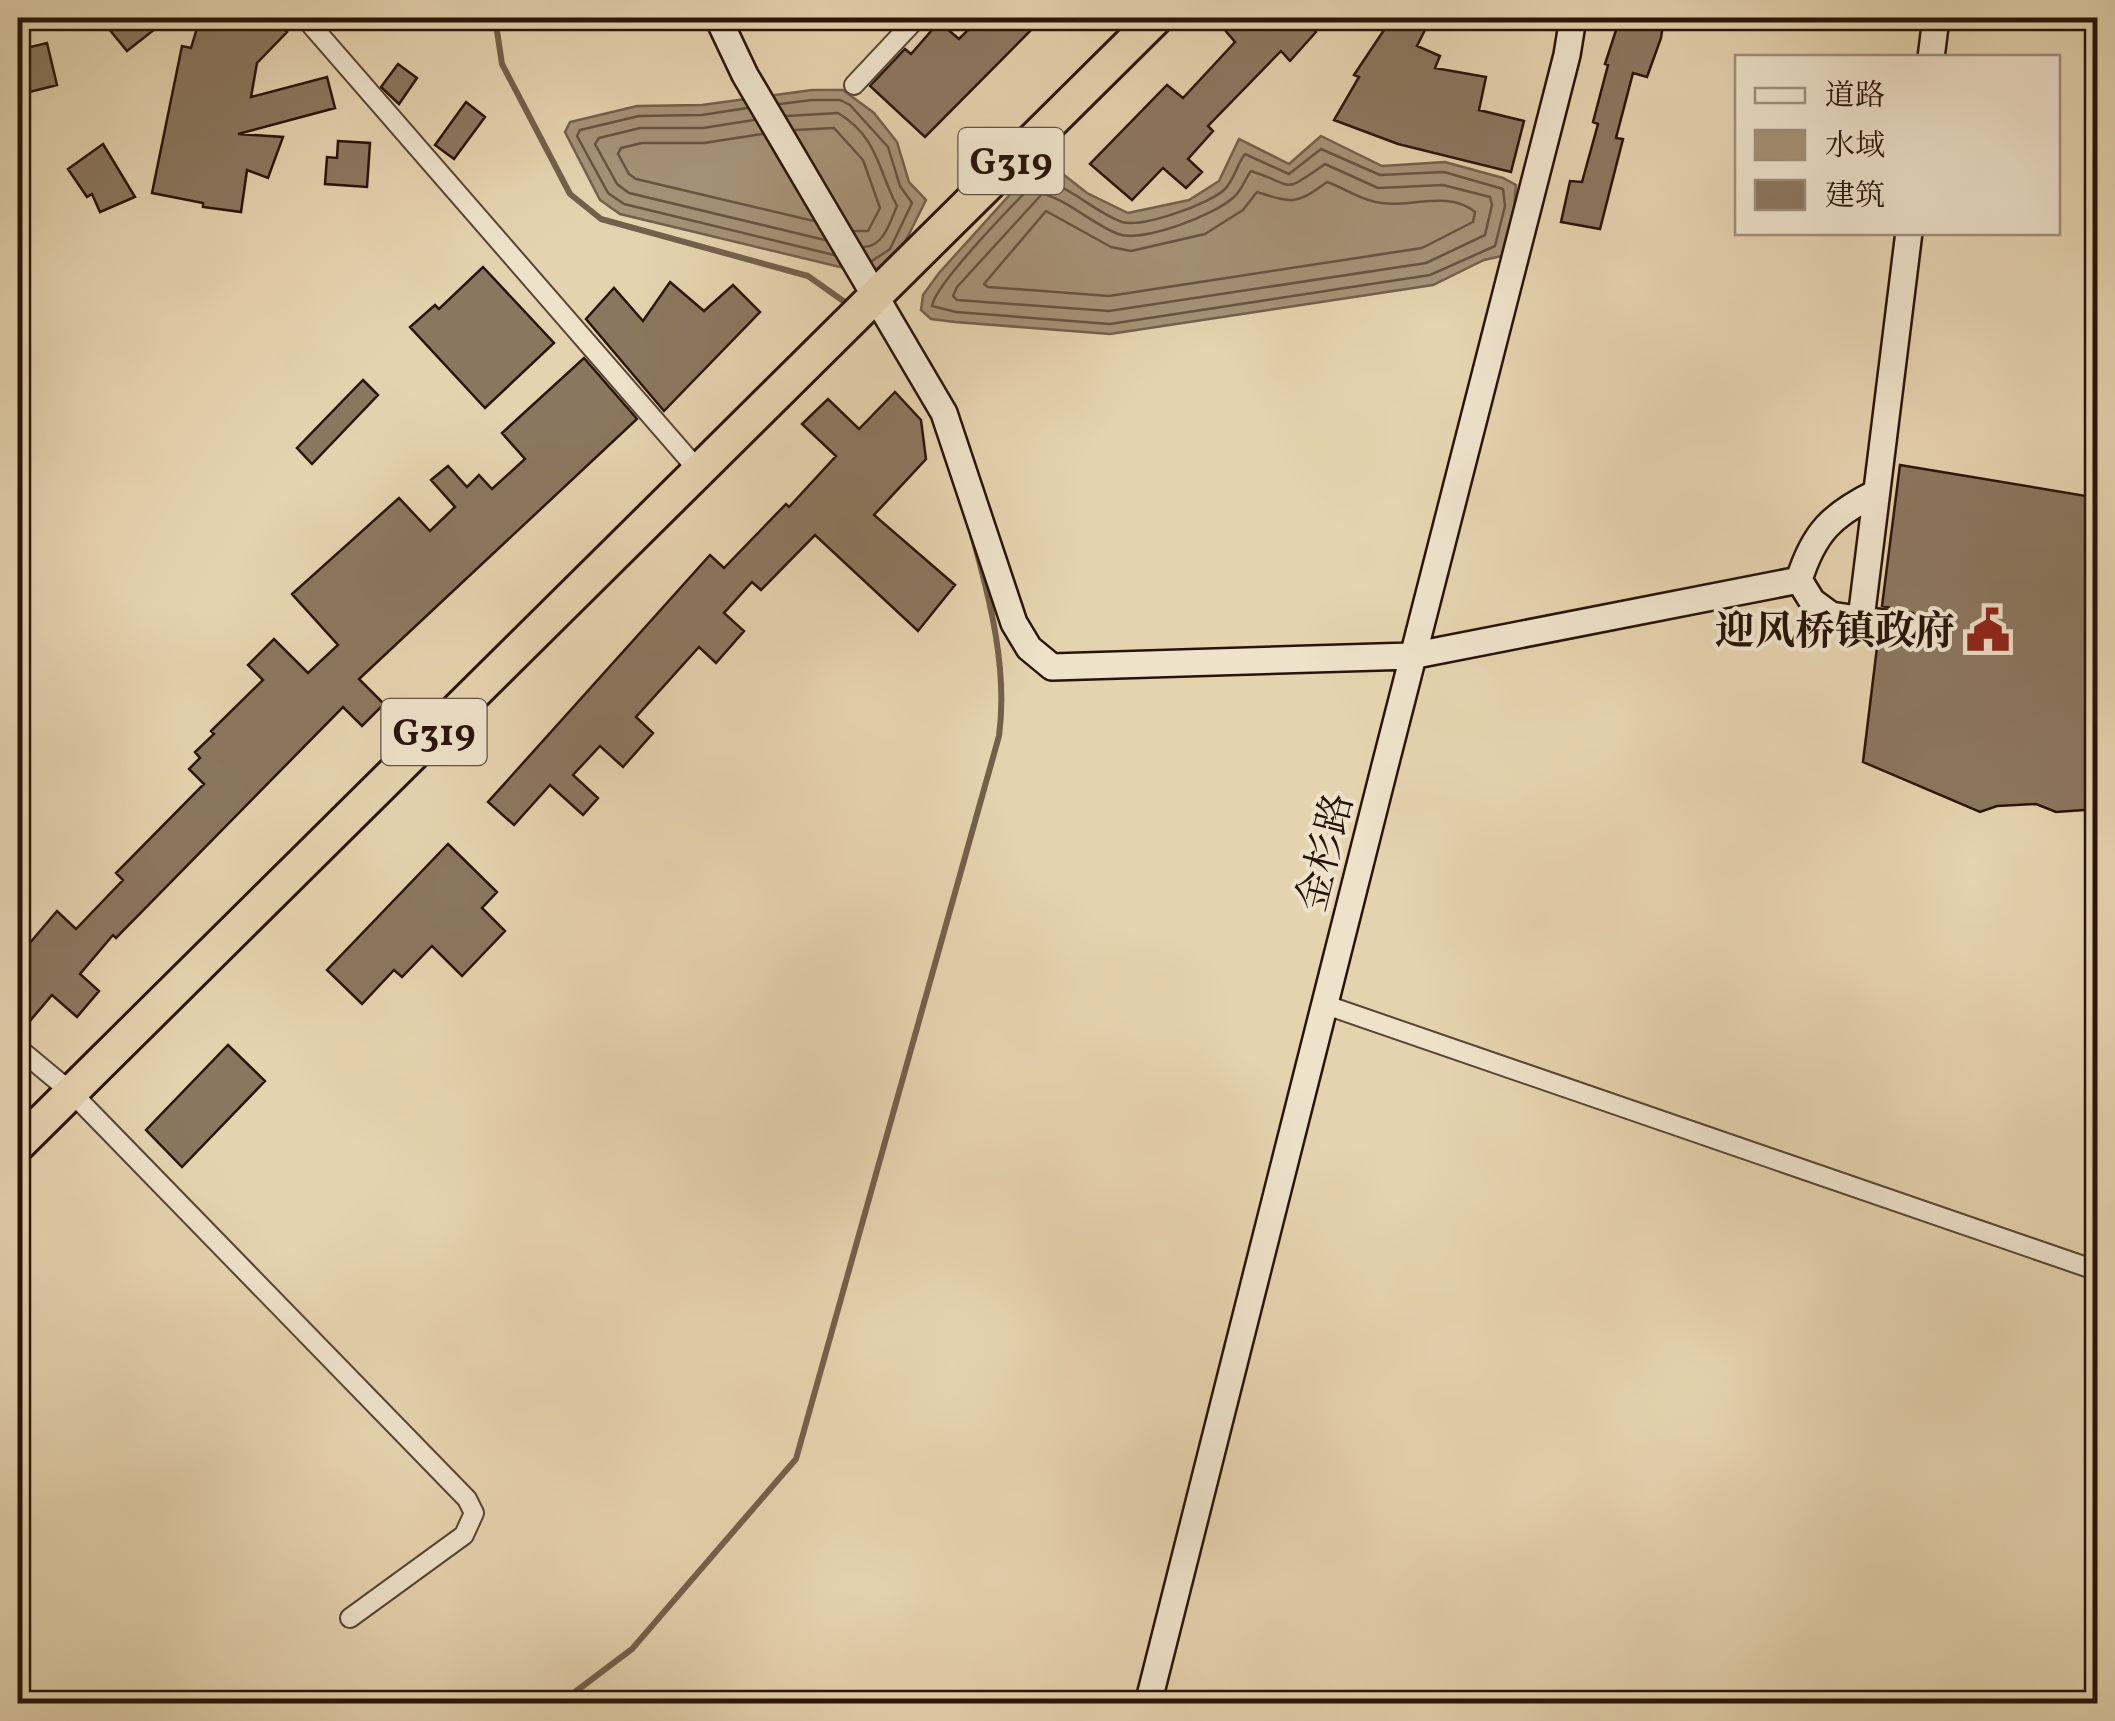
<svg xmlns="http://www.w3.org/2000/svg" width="2115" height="1721" viewBox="0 0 2115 1721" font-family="Vollkorn,'Noto Serif SC',serif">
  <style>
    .water { fill: #a59277; stroke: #73604b; stroke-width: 2.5 }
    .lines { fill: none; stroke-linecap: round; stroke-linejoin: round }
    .shore { stroke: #675340; stroke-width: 2.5 }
    .stream { stroke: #73604b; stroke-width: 6 }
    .building { fill: #8b775f; stroke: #291409; stroke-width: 2.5 }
    .street-casing { stroke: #584432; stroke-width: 22 }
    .secondary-casing { stroke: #291409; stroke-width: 30 }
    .highway-casing { stroke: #291409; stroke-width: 38 }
    .street { stroke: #eee2cb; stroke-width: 18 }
    .secondary { stroke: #eee2cb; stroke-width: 25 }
    .highway { stroke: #e5d3af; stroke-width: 32 }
    .labels { text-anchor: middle; stroke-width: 8; stroke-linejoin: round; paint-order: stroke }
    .shield { fill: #eee2cb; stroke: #645243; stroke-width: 2.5 }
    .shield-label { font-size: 38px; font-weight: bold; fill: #291409 }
    .poi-label { font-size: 40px; font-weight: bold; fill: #291409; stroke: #eee2cb; text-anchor: end }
    .street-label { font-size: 40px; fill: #291409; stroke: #eee2cb }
  </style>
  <rect width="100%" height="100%" fill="#e5d3af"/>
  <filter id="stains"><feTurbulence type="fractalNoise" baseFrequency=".002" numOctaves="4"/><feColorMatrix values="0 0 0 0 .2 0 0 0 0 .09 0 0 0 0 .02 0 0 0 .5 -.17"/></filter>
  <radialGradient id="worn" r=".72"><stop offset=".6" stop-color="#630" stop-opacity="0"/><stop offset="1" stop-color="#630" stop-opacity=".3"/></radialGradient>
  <path class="water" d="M812,90H843L874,113L897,142L909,182L926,200L898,256L876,272L840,267L620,214L600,200L565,132L570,122L637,106L702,105Z
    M1321,136L1382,166L1445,162L1503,178L1516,185L1514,208L1502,256L1484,260L1433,285L1110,334L955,322L931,319L921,310L923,295L939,273L1034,168L1064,175L1087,193L1128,213L1189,200L1219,181L1239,139L1289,164Z"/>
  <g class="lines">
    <path class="shore" d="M780,104L812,100H840L850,105L888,147L900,186L912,203L890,249L872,261
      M747,108L702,115L639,116L580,130L577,136L608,193L624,204L834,255
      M786,116L838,113C878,137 878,170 897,206C890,222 884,246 864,247
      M754,120L703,128H640L599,138L595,144L617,184L629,193L825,240
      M795,130L834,128L863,160L880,208L868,231H854
      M762,134L704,143H642L621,148L618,154L629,174L636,179L814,221
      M1321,149L1380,175L1444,172L1503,189L1505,206L1495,246L1430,275L1110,324L956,312L932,306C935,284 1018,199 1038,180C1070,184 1091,211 1122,222C1142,228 1210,204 1225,189C1234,180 1237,164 1245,154L1289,174Z
      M1325,164L1378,188L1443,185L1490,197L1492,205L1485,235L1426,263L1109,311L957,300L953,296L957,287L1042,194C1063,197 1094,225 1118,234C1142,243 1215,215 1234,197C1242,190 1245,179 1251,171C1297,186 1281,195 1325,164Z
      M1327,182C1342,187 1356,197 1372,201C1405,211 1446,188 1475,212L1473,222L1422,248L1109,296L988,287L984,284L1046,211L1111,247L1131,251L1205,234L1243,210L1257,192C1292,203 1296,205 1327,182Z"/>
    <path class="stream" d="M495,18L502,64L570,194L601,219L808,276L849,305
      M559,1704L632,1649L796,1459L999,736C1008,670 990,599 972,535"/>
  </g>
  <path class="building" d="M100,18H169L127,51Z
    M200,18H271L287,32L257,63L251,97L327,77L335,108L238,134L283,137L268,178L247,170L241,212L203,207V203L152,193L182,46L191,48Z
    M980,18H1043L925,137L870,86L905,49L911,54L939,22L959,39Z
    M1234,18H1306L1316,32L1290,61L1281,51L1208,126L1213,131L1188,159L1202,172L1186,188L1163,168L1132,200L1090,164L1167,85L1183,98L1235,42L1224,29Z
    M1392,18H1431L1417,46L1440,56L1435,68L1486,77L1479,110L1524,121L1511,172L1398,144L1334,120L1359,77L1354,75Z
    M1620,18H1664L1661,38L1647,77L1633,73L1616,138L1623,139L1600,229L1561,222L1570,181L1582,182L1598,124L1593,122L1608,65L1605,64Z
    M47,43L57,85L18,95V50Z
    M398,64L417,78L399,104L381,87Z
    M466,102L485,117L454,159L435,145Z
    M338,141L370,143L367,187L325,184L327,157L337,158Z
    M103,144L135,197L100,212L92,194L87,197L68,169Z
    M483,267L554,343L485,408L410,327L435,305L439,309Z
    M670,282L704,311L733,285L760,312L664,411L586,319L614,288L643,321Z
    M584,358L637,419L359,679L384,704L362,726L343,707L116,938L113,935L80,974L99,991L77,1017L52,995L18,1035V957L57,911L76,929L123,880L116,873L204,784L189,769L200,758L195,752L214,734L211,731L263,680L248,665L274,639L308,673L338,645L292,594L399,498L430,531L455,507L431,480L448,466L467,487L479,475L492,489L525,459L502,433Z
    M363,380L378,395L312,464L297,448Z
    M895,392L921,420L926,459L874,515L955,585L918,631L815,535L761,590L752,582L724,613L744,631L716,663L699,647L636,717L653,733L623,767L600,746L573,775L598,798L583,815L550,785L514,825L488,802L710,555L724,568L786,504L789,507L836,456L802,424L828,399L859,429Z
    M1900,465L2098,498V809L2056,812L2036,804L1997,806L1980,812L1863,762L1878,639L1909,641L1917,635L1920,627L1913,613L1882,606Z
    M448,844L497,892L482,908L505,931L462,976L432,946L402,977L394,970L362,1004L327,970Z
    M228,1045L265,1081L182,1167L146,1130Z"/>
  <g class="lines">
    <g class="street-casing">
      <path id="street" d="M305,18L698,470
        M854,85L917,18
        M1326,1005L2098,1271
        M18,1048L71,1092L467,1499L474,1513L464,1535L350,1618"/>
    </g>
    <g class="secondary-casing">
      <path id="secondary" d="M718,18L745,75L944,413L1014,623L1029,648L1052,667L1411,656L1799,580
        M1931,58L1936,18
        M1876,493C1832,515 1814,532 1799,580L1812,601L1831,615L1904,626
        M1861,619L1909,232
        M1148,1704C1288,1154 1424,604 1567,55L1573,18"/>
    </g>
    <g class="highway-casing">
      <path id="highway" d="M18,1145L1156,18"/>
    </g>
    <use href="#street" class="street"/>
    <use href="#secondary" class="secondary"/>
    <use href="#highway" class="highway"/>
  </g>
  <defs>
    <g id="civic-bare" transform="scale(3.45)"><path d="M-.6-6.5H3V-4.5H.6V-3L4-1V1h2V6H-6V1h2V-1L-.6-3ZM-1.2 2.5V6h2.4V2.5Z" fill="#8f2418" stroke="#eee2cb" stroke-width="2.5" paint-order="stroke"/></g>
  </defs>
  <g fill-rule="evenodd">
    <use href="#civic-bare" x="1988" y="630"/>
  </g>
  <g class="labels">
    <g class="shield">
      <rect x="958.5" y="128" width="105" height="66" rx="8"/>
      <rect x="381.5" y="699" width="105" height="66" rx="8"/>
    </g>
    <g class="shield-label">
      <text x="1011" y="174">G319</text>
      <text x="434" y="745">G319</text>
    </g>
    <g class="poi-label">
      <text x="1955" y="644">迎风桥镇政府</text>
    </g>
    <g class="street-label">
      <text transform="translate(1324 852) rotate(-76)" y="14">金杉路</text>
    </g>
  </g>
  <rect width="2115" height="1721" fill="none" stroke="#e5d3af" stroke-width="60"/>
  <rect x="20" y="20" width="2075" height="1681" fill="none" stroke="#291409" stroke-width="5"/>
  <rect x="30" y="30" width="2055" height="1661" fill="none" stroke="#291409" stroke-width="2.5"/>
  <rect x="1735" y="55" width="325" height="180" fill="#eee2cb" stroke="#9f907d" stroke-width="2.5"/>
  <rect x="1755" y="88" width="50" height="15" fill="#eee2cb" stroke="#9f907d" stroke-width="2.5"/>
  <text x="1825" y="105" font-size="30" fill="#291409">道路</text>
  <rect x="1755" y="130" width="50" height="30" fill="#a59277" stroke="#9f907d" stroke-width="2.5"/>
  <text x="1825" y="155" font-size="30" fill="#291409">水域</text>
  <rect x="1755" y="180" width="50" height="30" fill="#8b775f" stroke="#9f907d" stroke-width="2.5"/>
  <text x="1825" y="205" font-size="30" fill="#291409">建筑</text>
  <rect width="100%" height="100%" filter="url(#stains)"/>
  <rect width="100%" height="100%" fill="url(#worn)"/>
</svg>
